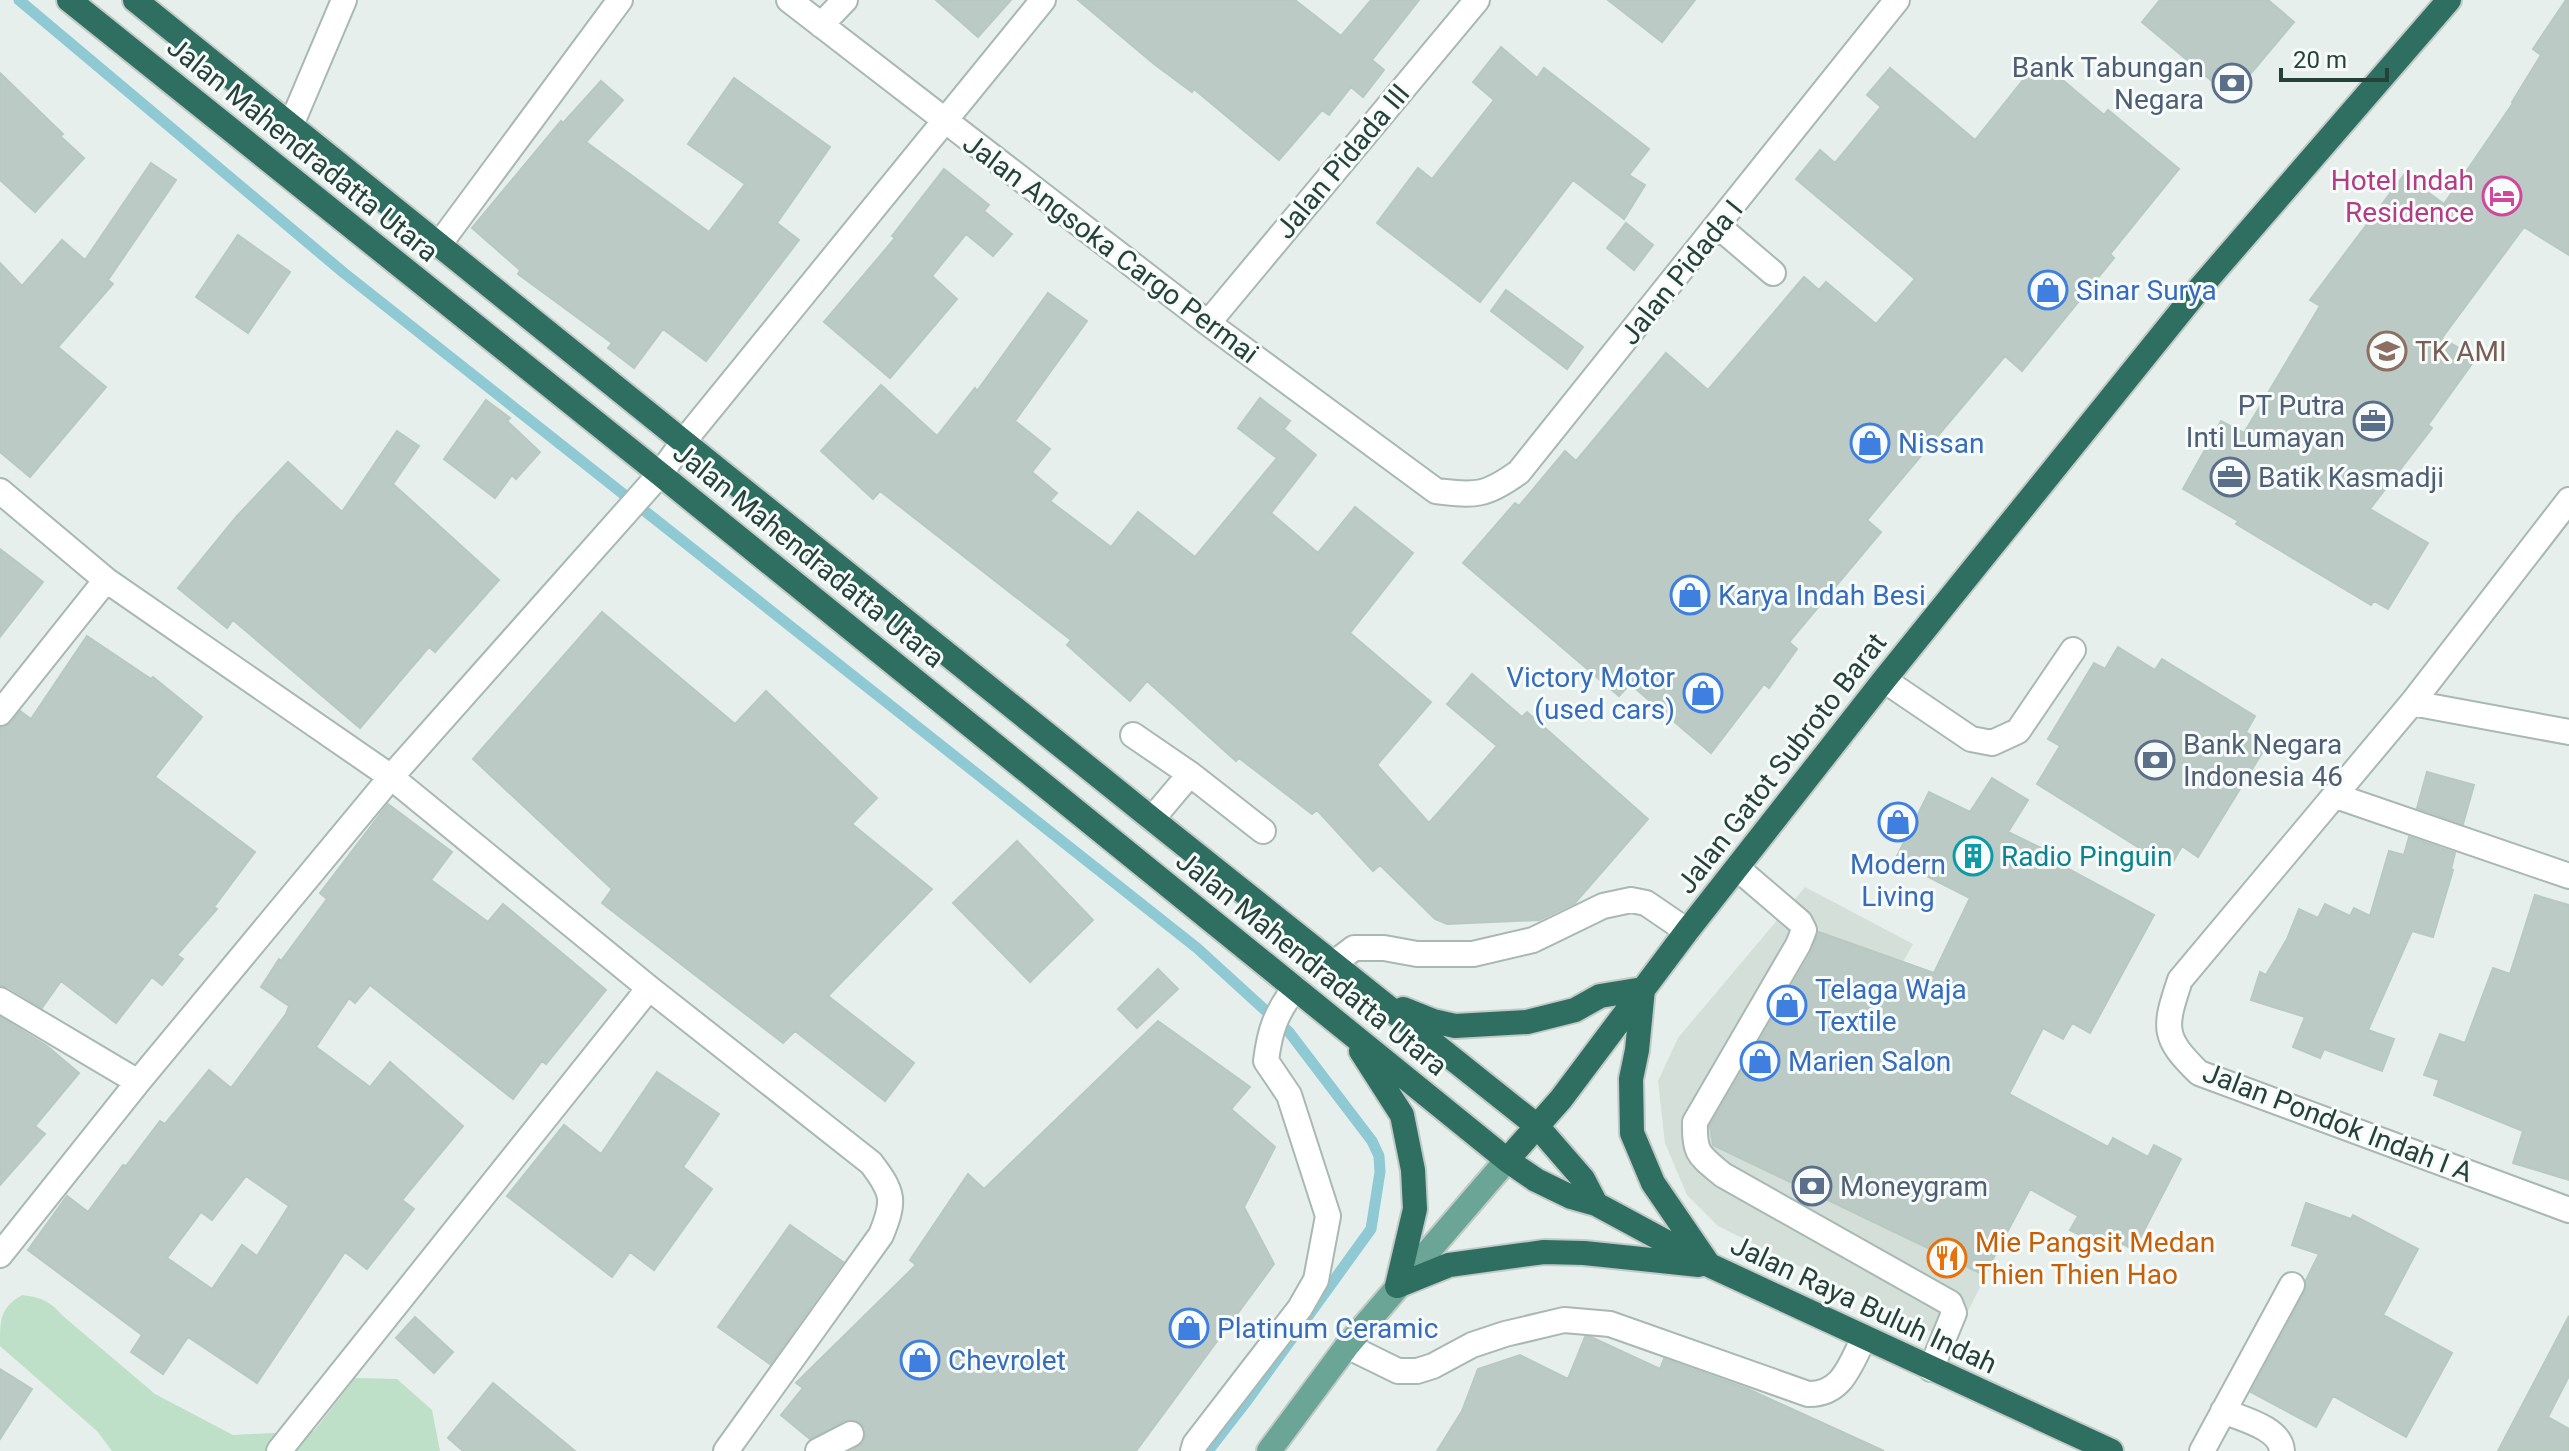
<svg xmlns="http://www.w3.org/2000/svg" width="2569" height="1451" viewBox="0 0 2569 1451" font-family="Roboto,sans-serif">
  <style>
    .built { fill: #d4dfda }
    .green { fill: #bfe0c8 }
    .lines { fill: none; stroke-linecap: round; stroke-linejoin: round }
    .stream { stroke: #8ec9d4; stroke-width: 11 }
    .building { fill: #bbcac4; stroke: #b8c9c2; stroke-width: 2; fill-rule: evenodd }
    .minor-casing { stroke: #a8b8b2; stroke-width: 28 }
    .major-casing { stroke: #c2cac8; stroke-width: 28 }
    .highway-casing { stroke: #c2cac8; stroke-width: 28 }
    .minor { stroke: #fff; stroke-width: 24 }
    .major { stroke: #6aa596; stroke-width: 24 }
    .highway { stroke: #2f6f62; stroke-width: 24 }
    .labels { text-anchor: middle; stroke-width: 6; stroke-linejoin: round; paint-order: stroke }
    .service-label { font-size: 28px; fill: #4e5e75; stroke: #f7fbf9; text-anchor: start }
    .street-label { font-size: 28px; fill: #24423a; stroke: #f7fbf9 }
    .hotel-label { font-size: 28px; fill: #b23c85; stroke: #f7fbf9; text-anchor: end }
    .shop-label { font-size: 28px; fill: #366cbe; stroke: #f7fbf9; text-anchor: start }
    .education-label { font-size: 28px; fill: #785e54; stroke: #f7fbf9; text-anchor: start }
    .culture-label { font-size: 28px; fill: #0d838f; stroke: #f7fbf9; text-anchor: start }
    .food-label { font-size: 28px; fill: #c56008; stroke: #f7fbf9; text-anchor: start }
  </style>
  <rect width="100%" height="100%" fill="#e6efeb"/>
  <path class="built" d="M1805,887L1913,944L1903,962L2040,1034L2009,1094L2064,1124L1952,1342L1718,1226L1687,1195L1665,1143L1658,1081L1678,1038Z"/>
  <path class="green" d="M22,1295C41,1297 51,1302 63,1316L155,1394L233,1435L314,1431L355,1378L397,1379L432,1410L440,1451H112L97,1431L0,1346C0,1319 0,1308 22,1295Z"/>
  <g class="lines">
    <path class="stream" d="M19,0L344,273L1197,948L1289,1032L1372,1141L1379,1156L1380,1172L1371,1229L1246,1402L1208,1451"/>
  </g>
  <path class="building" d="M936,0H1011L978,37Z
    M1078,0H1295L1341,36L1371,0H1419L1372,60L1384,70L1363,97L1351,87L1329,115L1322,110L1279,160L1194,89L1192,92L1154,64Z
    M1608,0H1695L1662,42Z
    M2160,0H2268L2294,22L2231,97L2142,22Z
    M2566,0H2569V255L2524,227L2442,338L2476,358L2428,425L2432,428L2370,509L2428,543L2388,609L2374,601L2371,605L2236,524L2238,521L2183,489L2221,421L2244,433L2320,306L2310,300L2404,175L2444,204L2513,103L2512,102L2541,55L2533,49Z
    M1501,47L1537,78L1544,68L1649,149L1629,175L1645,185L1624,219L1573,180L1480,302L1377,223L1418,168L1432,179L1494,100L1473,82Z
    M2039,60L2104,115L2108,110L2179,169L2110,254L2114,258L2022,371L2005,356L1867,520L1881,532L1789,642L1797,649L1769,688L1764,684L1711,753L1630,684L1619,696L1463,563L1515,503L1519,506L1565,451L1576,461L1666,353L1708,390L1804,277L1819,290L1826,282L1876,324L1915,279L1796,179L1820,150L1835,163L1881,107L1867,95L1890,68L1975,140Z
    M0,73L63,134L60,136L84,158L35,212L0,180Z
    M734,78L830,147L777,223L799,240L706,361L663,329L634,368L608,348L612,343L518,274L520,270L472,228L561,121L563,123L601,81L623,100L586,142L709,232L745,184L688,144Z
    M151,163L176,180L108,280L113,284L58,347L106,387L30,477L0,452V263L22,286L62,240L85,260Z
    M944,169L989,205L984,211L1012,234L993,256L966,234L932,276L957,299L890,378L824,322L895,238L892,236Z
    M1626,223L1653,245L1634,270L1607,248Z
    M238,235L290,272L248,333L196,297Z
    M1506,290L1583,347L1567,369L1491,311Z
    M1048,293L1087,321L1015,421L1050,449L1032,472L1057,493L1050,501L1111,547L1138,512L1195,557L1277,458L1238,428L1260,398L1290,421L1284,429L1316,455L1271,513L1318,553L1355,507L1413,553L1350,633L1431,702L1377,765L1429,823L1497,746L1447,704L1472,674L1522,717L1527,712L1648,819L1575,903L1539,920L1447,924L1435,919L1380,865L1373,871L1317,810L1312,814L1239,758L1236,761L1147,681L1130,701L1067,645L1071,640L880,491L873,499L821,451L881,385L937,436L975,388L977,391Z
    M486,400L510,418L507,421L540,452L516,479L512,475L495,498L444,459Z
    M397,431L419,446L393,484L499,580L435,652L429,647L360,728L233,620L227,628L178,588L237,516L288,462L342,512Z
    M0,549L43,582L0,637Z
    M602,612L735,724L766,691L877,798L852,824L932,889L828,996L914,1063L885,1101L795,1031L783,1043L602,903L612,889L473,759Z
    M87,636L151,679L153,677L202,717L155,777L255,852L214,907L217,909L177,955L183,959L162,985L152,977L116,1023L61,981L42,1008L8,987L0,985V728L11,723L20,711L31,719Z
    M2118,647L2155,670L2162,659L2255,716L2246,732L2267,745L2198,857L2182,846L2170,867L2037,784L2060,746L2048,739L2094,663L2105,669Z
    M2427,772L2474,785L2463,824L2417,808Z
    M1992,778L2028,800L2008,832L2051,853L2048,858L2154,915L2090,1033L2072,1023L2063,1039L2043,1028L2009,1094L2108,1147L2113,1138L2148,1157L2154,1145L2181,1159L2134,1250L2115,1240L2110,1250L2070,1230L2078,1216L2030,1189L1984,1275L1713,1145L1710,1126L1811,953L1819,932L1934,973L1970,898L1895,860L1929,792L1970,812Z
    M388,804L452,852L431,880L488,922L503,904L606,990L546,1064L542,1061L513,1099L370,985L355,1003L349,998L316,1047L370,1087L390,1062L463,1126L402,1200L414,1209L367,1269L345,1252L257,1383L188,1337L163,1374L131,1352L142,1335L28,1250L67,1196L88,1212L123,1165L126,1166L160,1121L165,1124L209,1070L231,1088L286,1014L289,1006L261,987L279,959L281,961L327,899L320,893ZM246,1176L289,1206L257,1256L242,1245L212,1289L167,1258L201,1212L212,1220Z
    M2409,837L2455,853L2451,869L2453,870L2433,937L2412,931L2368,1030L2394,1039L2382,1071L2324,1049L2320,1058L2293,1047L2305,1017L2251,1000L2260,972L2266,975L2287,939L2299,909L2318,918L2325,904L2350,916L2354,908L2370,916L2389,851L2404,855Z
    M1017,841L1093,920L1030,982L953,903Z
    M2535,895L2569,905V1180L2513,1163L2523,1131L2434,1095L2439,1080L2424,1075L2440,1034L2465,1043L2493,968L2510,974Z
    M1158,969L1178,989L1137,1028L1118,1009Z
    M0,1017L47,1046L79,1073L35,1126L45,1134L0,1185Z
    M1158,1021L1250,1087L1231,1109L1275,1147L1244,1207L1274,1264L1136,1451H851L863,1443L866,1435L865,1428L858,1421H844L810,1439L781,1415L803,1388L796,1383L916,1265L910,1260L968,1174L984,1189Z
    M657,1072L719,1114L683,1167L712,1189L654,1270L630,1252L612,1277L507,1196L564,1125L601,1154Z
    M2306,1203L2351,1219L2353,1215L2418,1249L2383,1315L2452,1353L2406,1437L2333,1396L2316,1427L2251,1392L2305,1292L2306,1280L2319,1254L2292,1245Z
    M790,1225L843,1262L770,1364L718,1327Z
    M2569,1316V1376L2548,1417L2569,1429V1451H2498Z
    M415,1317L453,1352L434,1373L396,1338Z
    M1585,1337H1591L1660,1369L1664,1359L1748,1389L1884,1451H1437L1462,1411L1478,1369L1520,1355L1568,1379Z
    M0,1369L32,1389L0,1439Z
    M493,1383L575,1451H463L448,1438Z"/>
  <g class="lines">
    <g class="minor-casing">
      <path id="minor" d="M789,0L1208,323L1436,491C1476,496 1486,496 1519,472L1897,0
        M821,25L845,0
        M291,125L344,0
        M1718,226L1773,273
        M438,246L620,0
        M1208,323L1477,0
        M0,491L106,580L391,777L649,988L871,1163C894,1193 895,1201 881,1235L726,1451
        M2569,500L2412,703L2180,980C2164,1028 2162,1037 2199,1073L2569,1210
        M1884,680L1971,739L1992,743L2018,731L2073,650
        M2412,703L2569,732
        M0,713L106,580
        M1133,735L1190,774L1263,831
        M2336,796L2569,876
        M1152,819L1190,774
        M1737,868L1800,922L1804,930L1798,945L1695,1122C1694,1154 1699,1155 1723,1175L1950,1303L1954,1313L1931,1369
        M1333,964L1354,948H1384L1417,954H1473L1533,940L1603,906L1631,900L1646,903L1687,931
        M0,1000L138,1082
        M0,1255L138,1082L391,777L660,474L684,441L1043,0
        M1347,1346L1398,1371H1417L1433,1366L1472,1345L1505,1334L1564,1320L1610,1324L1808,1394C1842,1395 1850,1365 1864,1338
        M2223,1411C2242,1419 2281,1428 2282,1451
        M279,1451L649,988
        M818,1451L851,1434
        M1193,1451L1195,1444L1300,1308L1316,1280L1328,1216L1289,1095L1266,1061C1270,1029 1276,1013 1295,988
        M2202,1451L2292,1285"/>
    </g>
    <g class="major-casing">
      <path id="major" d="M1269,1451L1347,1346L1507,1160"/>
    </g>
    <g class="highway-casing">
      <path id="highway" d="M69,0L660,474L1507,1160L1536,1180L1571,1197L1596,1204L1709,1265L2111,1451
        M135,0L1152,819L1537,1126L1583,1179L1596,1204
        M1403,1009L1433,1021L1455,1026L1527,1022L1575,1010L1600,996L1643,989L1637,1050L1631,1079L1632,1133L1653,1183L1707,1262
        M1361,1051L1402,1115L1413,1170L1415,1209L1397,1286
        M1507,1160L1561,1099L1687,931L1884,680L2199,289L2449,0
        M1397,1286L1449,1265L1544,1252L1584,1253L1699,1265"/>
    </g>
    <use href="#minor" class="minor"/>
    <use href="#major" class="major"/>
    <use href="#highway" class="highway"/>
  </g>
  <defs>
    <g id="bank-ring" transform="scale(2)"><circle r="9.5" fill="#f7fbf9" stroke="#5c6f8a" stroke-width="1.5"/><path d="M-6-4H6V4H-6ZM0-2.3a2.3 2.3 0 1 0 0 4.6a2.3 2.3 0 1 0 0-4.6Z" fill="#5c6f8a"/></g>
    <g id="hotel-ring" transform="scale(2)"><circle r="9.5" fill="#f7fbf9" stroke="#d1479c" stroke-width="1.5"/><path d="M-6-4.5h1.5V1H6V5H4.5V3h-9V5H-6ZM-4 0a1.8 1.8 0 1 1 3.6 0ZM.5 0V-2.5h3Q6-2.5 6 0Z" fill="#d1479c"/></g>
    <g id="shop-ring" transform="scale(2)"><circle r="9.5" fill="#f7fbf9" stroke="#3f7fe0" stroke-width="1.5"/><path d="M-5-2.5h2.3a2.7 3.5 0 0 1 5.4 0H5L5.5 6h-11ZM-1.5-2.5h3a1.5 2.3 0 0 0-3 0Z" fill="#3f7fe0"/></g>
    <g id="school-ring" transform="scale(2)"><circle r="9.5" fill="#f7fbf9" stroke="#8d6e63" stroke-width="1.5"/><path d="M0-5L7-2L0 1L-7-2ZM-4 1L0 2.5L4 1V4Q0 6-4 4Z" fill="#8d6e63"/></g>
    <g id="office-ring" transform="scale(2)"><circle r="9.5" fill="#f7fbf9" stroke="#5c6f8a" stroke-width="1.5"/><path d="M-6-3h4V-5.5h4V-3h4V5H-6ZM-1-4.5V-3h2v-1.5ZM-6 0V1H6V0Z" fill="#5c6f8a"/></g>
    <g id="building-ring" transform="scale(2)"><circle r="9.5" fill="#f7fbf9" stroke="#0f9aa8" stroke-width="1.5"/><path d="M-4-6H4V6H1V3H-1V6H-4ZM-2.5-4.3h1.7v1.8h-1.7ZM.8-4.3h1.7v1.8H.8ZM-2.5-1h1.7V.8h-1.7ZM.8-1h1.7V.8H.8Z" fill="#0f9aa8"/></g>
    <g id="restaurant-ring" transform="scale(2)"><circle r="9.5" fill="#f7fbf9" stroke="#e8710a" stroke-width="1.5"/><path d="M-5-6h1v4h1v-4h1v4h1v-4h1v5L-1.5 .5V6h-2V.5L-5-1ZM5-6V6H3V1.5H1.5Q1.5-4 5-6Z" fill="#e8710a"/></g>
  </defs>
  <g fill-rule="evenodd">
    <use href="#bank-ring" x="2232" y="83"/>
    <use href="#hotel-ring" x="2502" y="196"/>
    <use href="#shop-ring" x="2048" y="290"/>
    <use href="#school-ring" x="2387" y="351"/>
    <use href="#office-ring" x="2373" y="421"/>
    <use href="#shop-ring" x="1870" y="443"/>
    <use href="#office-ring" x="2230" y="477"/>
    <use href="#shop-ring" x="1690" y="595"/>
    <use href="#shop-ring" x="1703" y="693"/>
    <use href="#bank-ring" x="2155" y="760"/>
    <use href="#shop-ring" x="1898" y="822"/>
    <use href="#building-ring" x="1973" y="856"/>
    <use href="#shop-ring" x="1787" y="1005"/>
    <use href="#shop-ring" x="1760" y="1061"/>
    <use href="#bank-ring" x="1812" y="1186"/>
    <use href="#restaurant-ring" x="1947" y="1258"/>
    <use href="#shop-ring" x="1189" y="1328"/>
    <use href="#shop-ring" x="920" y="1360"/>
  </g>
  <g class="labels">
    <g class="service-label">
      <text x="2204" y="77" text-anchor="end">Bank Tabungan<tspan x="2204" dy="32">Negara</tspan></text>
      <text x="2345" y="415" text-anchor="end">PT Putra<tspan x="2345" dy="32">Inti Lumayan</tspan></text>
      <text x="2258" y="487">Batik Kasmadji</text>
      <text x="2183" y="754">Bank Negara<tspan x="2183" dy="32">Indonesia 46</tspan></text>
      <text x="1840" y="1196">Moneygram</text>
    </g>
    <g class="street-label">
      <text transform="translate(303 149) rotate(39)" y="10">Jalan Mahendradatta Utara</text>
      <text transform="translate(1342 161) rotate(-50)" y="10">Jalan Pidada III</text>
      <text transform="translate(1111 248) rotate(37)" y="10">Jalan Angsoka Cargo Permai</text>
      <text transform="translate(1681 272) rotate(-51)" y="10">Jalan Pidada I</text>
      <text transform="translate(809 555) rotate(39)" y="10">Jalan Mahendradatta Utara</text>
      <text transform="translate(1781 763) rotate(-52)" y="10">Jalan Gatot Subroto Barat</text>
      <text transform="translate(1312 963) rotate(39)" y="10">Jalan Mahendradatta Utara</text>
      <text transform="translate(2338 1122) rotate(21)" y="10">Jalan Pondok Indah I A</text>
      <text transform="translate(1864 1304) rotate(25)" y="10">Jalan Raya Buluh Indah</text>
    </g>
    <g class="hotel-label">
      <text x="2474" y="190">Hotel Indah<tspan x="2474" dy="32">Residence</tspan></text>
    </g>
    <g class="shop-label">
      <text x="2076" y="300">Sinar Surya</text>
      <text x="1898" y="453">Nissan</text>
      <text x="1718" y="605">Karya Indah Besi</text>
      <text x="1675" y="687" text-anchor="end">Victory Motor<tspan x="1675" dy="32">(used cars)</tspan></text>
      <text x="1898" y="874" text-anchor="middle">Modern<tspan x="1898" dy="32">Living</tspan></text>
      <text x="1815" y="999">Telaga Waja<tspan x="1815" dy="32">Textile</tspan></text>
      <text x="1788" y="1071">Marien Salon</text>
      <text x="1217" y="1338">Platinum Ceramic</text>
      <text x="948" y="1370">Chevrolet</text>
    </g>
    <g class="education-label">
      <text x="2415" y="361">TK AMI</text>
    </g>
    <g class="culture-label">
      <text x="2001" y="866">Radio Pinguin</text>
    </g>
    <g class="food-label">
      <text x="1975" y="1252">Mie Pangsit Medan<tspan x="1975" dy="32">Thien Thien Hao</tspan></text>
    </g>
  </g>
  <path d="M2281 68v12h106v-12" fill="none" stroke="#24423a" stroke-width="4"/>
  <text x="2293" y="68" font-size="24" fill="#24423a" stroke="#f7fbf9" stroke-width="6" paint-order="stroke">20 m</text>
</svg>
